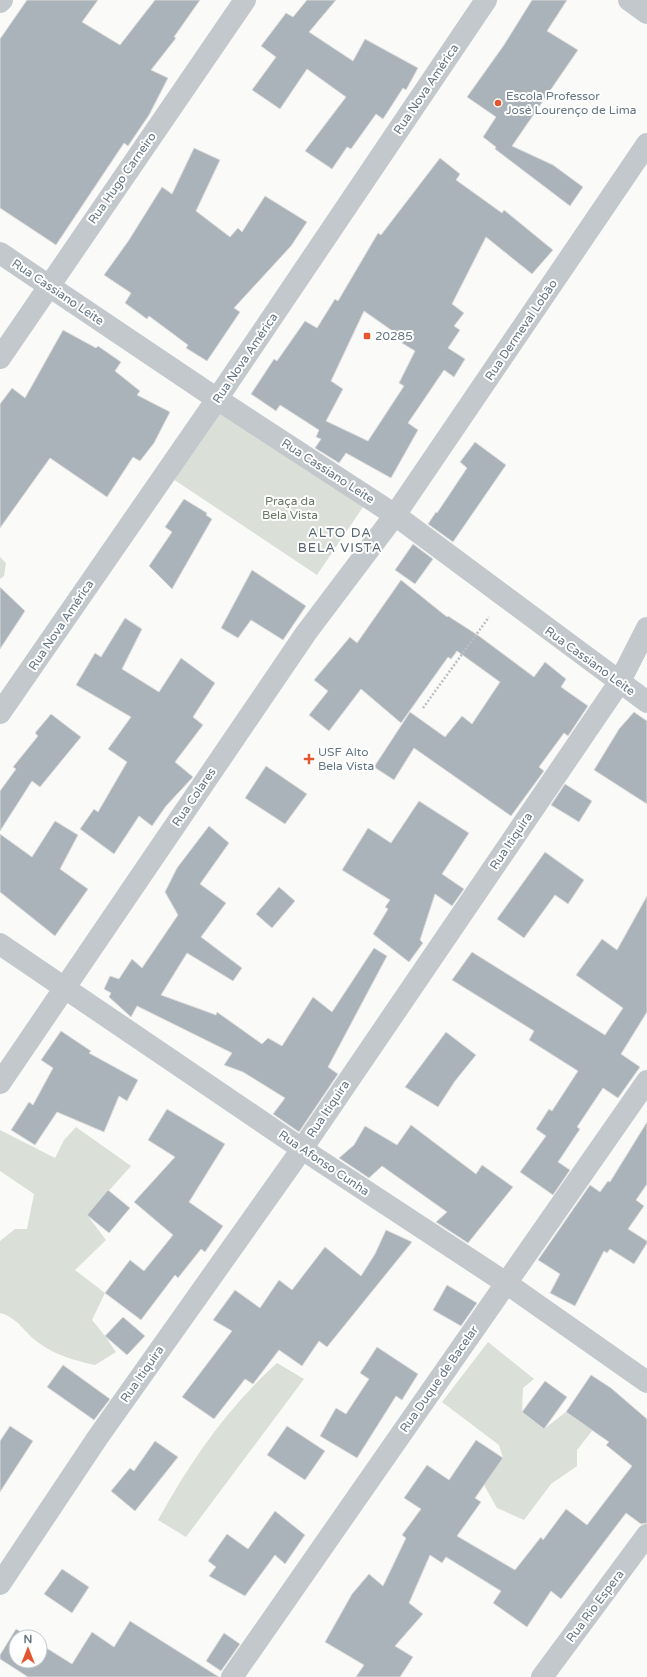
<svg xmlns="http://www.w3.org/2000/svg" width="647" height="1677" viewBox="0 0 647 1677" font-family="'Varela Round',sans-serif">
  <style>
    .green { fill: #dadfd7 }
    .building { fill: #aab3b9; stroke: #dcdcda; fill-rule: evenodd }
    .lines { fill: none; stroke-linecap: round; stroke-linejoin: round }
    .path { stroke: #bbbfc2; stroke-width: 2.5; stroke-dasharray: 2 2; stroke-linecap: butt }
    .street { stroke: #c3c8cc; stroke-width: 22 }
    .poi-dot { fill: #e4572e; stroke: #fff; stroke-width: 1.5 }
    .labels { text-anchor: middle; stroke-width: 4; stroke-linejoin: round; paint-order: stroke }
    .street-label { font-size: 12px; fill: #657683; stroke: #fff }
    .poi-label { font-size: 12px; fill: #657683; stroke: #fff; text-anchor: start }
    .park-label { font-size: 12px; fill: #687a64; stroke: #fff }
    .neighbourhood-label { font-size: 13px; letter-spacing: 1px; fill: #57646e; stroke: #fff }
  </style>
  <rect width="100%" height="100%" fill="#fafaf8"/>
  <path class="green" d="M216,408L363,507L317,575L170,477Z
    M0,557L6,563L4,576L0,579Z
    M76,1127L131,1166L87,1215L106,1240L75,1270L105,1293L92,1320L105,1336L116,1352L95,1365C76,1361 55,1355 39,1343C24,1333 19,1318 0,1313V1241L15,1229H27L34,1194L0,1171V1130L55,1158L64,1140Z
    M488,1342L534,1379L523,1388L522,1412L544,1429L566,1412L584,1425L599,1422L577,1450V1466L551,1484L524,1520L497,1508L484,1485L503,1458L499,1445L442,1402Z
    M277,1363L304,1379L186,1537L158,1520C190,1462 227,1408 277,1363Z"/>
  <path class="building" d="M27,0H98L82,22L120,45L155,0H200L174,37L176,38L151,70L168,78L149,115L128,146L124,143L56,245L0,208V39Z
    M307,0H336L309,32L353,61L365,39L418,68L406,90L403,88L383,119L376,114L351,149L347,147L332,169L305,151L346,97L307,69L280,109L252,90L276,57L261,46L286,13L293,17Z
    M532,0H567L547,31L578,50L512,146L553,165L583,187L570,206L495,149L496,147L483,137L496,117L467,97L504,45Z
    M194,148L220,160L196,211L230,237L238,228L242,232L265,196L307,222L291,246L234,308L240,312L207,361L186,348L188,345L149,316L147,319L125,303L131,293L104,275L129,240L162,187L172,194Z
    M440,158L460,174L456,180L502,213L504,210L553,250L532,274L486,237L452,304L464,313L454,326L460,330L448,348L465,359L454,377L444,370L408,423L418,430L391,478L346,453L339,463L315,448L321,439L316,437L319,430L280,405L276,411L251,394L274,359L277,361L305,321L317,328L335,299L338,301L378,233L381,235ZM364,311L404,339L402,343L415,351L399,383L404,386L368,441L326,421L343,389L331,381Z
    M63,330L96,348L98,346L121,362L115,371L140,391L137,395L170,412L154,443L140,461L133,457L107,497L50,458L0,528V404L12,388L25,398Z
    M475,442L506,465L453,542L428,524L436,512L437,513L467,468L460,462Z
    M184,499L207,513L206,515L212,519L172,589L149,566L172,532L165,527Z
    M413,544L433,559L415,584L395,570Z
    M252,570L306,606L283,640L251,620L238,638L221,628Z
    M401,580L447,617L448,616L479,636L534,677L545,662L566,679L561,687L588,706L568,736L564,733L539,767L544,771L511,816L414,748L394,780L374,767L410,712L445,737L462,716L472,724L500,682L457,651L451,659L448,657L401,723L361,689L329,731L309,715L328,691L314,680L350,637L357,643Z
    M0,587L25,611L0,649Z
    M125,618L142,629L122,669L159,692L181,658L215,683L193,717L203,725L175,762L193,777L166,806L152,826L139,816L114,854L80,829L94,809L98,812L127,762L108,749L131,717L76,685L95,653L101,657Z
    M634,712L647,721V804L594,770L619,729Z
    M51,714L81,737L40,787L32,781L0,831V791L16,769L13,767L38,736L35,733Z
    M266,766L307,794L285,824L245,798Z
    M565,784L592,801L579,822L551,805Z
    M419,801L469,833L442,874L464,889L452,906L435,894L420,940L423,943L409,962L373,934L388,909L385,907L390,900L342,870L368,828L391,843Z
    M55,821L78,835L60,869L88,889L55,936L0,892V834L32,857Z
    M209,826L229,843L200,884L226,903L201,937L242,968L233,981L187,953L161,995L216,1015L217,1012L262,1044L268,1038L282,1046L313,997L332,1012L374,948L387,956L328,1067L338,1074L299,1132L273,1114L285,1098L243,1072L224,1065L232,1053L137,1006L131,1017L109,997L111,993L104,989L110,976L119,979L132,959L142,968L178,915L165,892L177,868Z
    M545,852L584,880L568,904L555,895L524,938L497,919Z
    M279,887L295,901L272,928L256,914Z
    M647,896V1012L621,1054L640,1067L618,1098L603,1088L577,1127L580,1129L558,1162L570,1170L553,1195L520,1172L546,1136L536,1129L549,1109L552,1111L578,1071L529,1040L534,1031L452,980L472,952L605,1035L623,1008L576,975L602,939L617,950Z
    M61,1031L91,1051L89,1053L138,1080L127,1101L119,1096L104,1132L57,1112L35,1145L11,1130L29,1102L33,1105L53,1068L41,1060Z
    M446,1032L476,1055L455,1081L438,1107L405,1087Z
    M167,1109L225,1144L189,1202L223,1226L205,1252L201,1249L178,1278L175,1275L141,1320L105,1293L130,1260L144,1271L173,1235L134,1202L175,1157L148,1140Z
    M647,1122V1184L636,1200L644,1206L628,1229L647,1241V1243L634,1264L610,1249L607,1253L604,1251L575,1306L550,1293L560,1274L538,1260L590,1185L600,1192L608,1181L610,1182Z
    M411,1125L476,1174L482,1165L513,1187L468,1243L436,1222L447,1212L382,1166L369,1178L339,1158L354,1145L365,1126L397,1145Z
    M108,1190L130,1208L109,1233L87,1215Z
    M386,1230L412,1242L327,1347L319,1341L302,1366L279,1350L253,1384L245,1379L214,1419L182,1397L232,1331L213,1320L235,1290L260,1308L279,1280L292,1290L325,1247L361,1276L375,1254Z
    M447,1285L477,1303L461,1326L433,1310Z
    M123,1317L145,1336L127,1355L105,1336Z
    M377,1347L418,1374L402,1400L396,1396L357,1458L320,1436L336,1408L346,1414L369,1379L360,1373Z
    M63,1365L110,1399L94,1420L47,1387Z
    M591,1375L611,1388L647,1419V1523L641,1524L626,1513L561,1599L551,1591L527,1627L493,1603L501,1591L446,1557L442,1563L430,1555L409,1603L423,1614L395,1646L413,1657L400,1677H356L364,1665L325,1642L352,1594L369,1574L383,1586L406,1538L402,1535L421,1509L404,1498L427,1465L449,1480L476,1440L503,1458L475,1498L481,1502L457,1536L515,1570L541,1537L543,1540L566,1509L587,1525L632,1466L606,1445L609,1442L566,1412Z
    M545,1381L567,1397L544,1429L522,1412Z
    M10,1426L33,1441L0,1492V1441Z
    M287,1426L325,1451L305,1480L267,1455Z
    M155,1441L178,1457L135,1511L111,1491L130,1468L134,1471Z
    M275,1511L305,1535L285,1564L275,1555L245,1596L209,1576L216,1567L208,1561L227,1534L248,1549Z
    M62,1569L89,1587L72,1613L44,1594Z
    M130,1621L219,1677H28L0,1659V1655L16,1629L29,1637H16V1661H40V1644L72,1664L92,1632L114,1647Z
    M224,1633L240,1644L221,1671L206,1661Z"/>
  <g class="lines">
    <path class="path" d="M423,708L489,617"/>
    <path class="street" d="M629,0L647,13
      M0,2L2,0
      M0,253L217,399L395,515L647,702
      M0,358L245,0
      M0,713L217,399L486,0
      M0,944L302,1149L506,1283L647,1382
      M0,1083L306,633L395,515L647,144
      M0,1584L98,1437L302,1149L619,683L647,628
      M232,1677L647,1081
      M542,1677L647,1535"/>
  </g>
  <g class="poi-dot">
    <circle cx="498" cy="103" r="4"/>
    <rect x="363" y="332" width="8" height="8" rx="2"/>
    <path d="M307 753h4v4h4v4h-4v4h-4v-4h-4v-4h4z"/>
  </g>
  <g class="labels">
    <g class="street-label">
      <text transform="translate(426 89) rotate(-56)" y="4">Rua Nova América</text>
      <text transform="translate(122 178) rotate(-55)" y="4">Rua Hugo Carneiro</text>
      <text transform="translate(58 292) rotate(34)" y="4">Rua Cassiano Leite</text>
      <text transform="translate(521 330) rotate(-56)" y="4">Rua Dermeval Lobão</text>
      <text transform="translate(245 358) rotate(-56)" y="4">Rua Nova América</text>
      <text transform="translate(328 471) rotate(33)" y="4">Rua Cassiano Leite</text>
      <text transform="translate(61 625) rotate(-56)" y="4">Rua Nova América</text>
      <text transform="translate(590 661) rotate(36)" y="4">Rua Cassiano Leite</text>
      <text transform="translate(194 797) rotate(-56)" y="4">Rua Colares</text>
      <text transform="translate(511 841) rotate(-56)" y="4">Rua Itiquira</text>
      <text transform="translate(328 1109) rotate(-56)" y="4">Rua Itiquira</text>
      <text transform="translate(324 1163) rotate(34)" y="4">Rua Afonso Cunha</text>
      <text transform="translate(142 1374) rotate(-55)" y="4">Rua Itiquira</text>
      <text transform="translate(439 1379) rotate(-55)" y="4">Rua Duque de Bacelar</text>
      <text transform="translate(595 1606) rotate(-53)" y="4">Rua Rio Espera</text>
    </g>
    <g class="poi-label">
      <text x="506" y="100">Escola Professor<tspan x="506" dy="14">José Lourenço de Lima</tspan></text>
      <text x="375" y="340">20285</text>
      <text x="318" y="756">USF Alto<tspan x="318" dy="14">Bela Vista</tspan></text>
    </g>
    <g class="park-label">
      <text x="290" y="505">Praça da<tspan x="290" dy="14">Bela Vista</tspan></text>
    </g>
    <g class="neighbourhood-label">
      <text x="340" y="537">ALTO DA<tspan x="340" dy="15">BELA VISTA</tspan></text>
    </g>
  </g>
  <g transform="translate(28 1649)"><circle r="19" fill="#ffffff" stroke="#c1c8cd"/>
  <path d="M0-3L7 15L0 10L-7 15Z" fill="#e4572e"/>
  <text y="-6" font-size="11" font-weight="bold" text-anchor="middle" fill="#657683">N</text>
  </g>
</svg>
